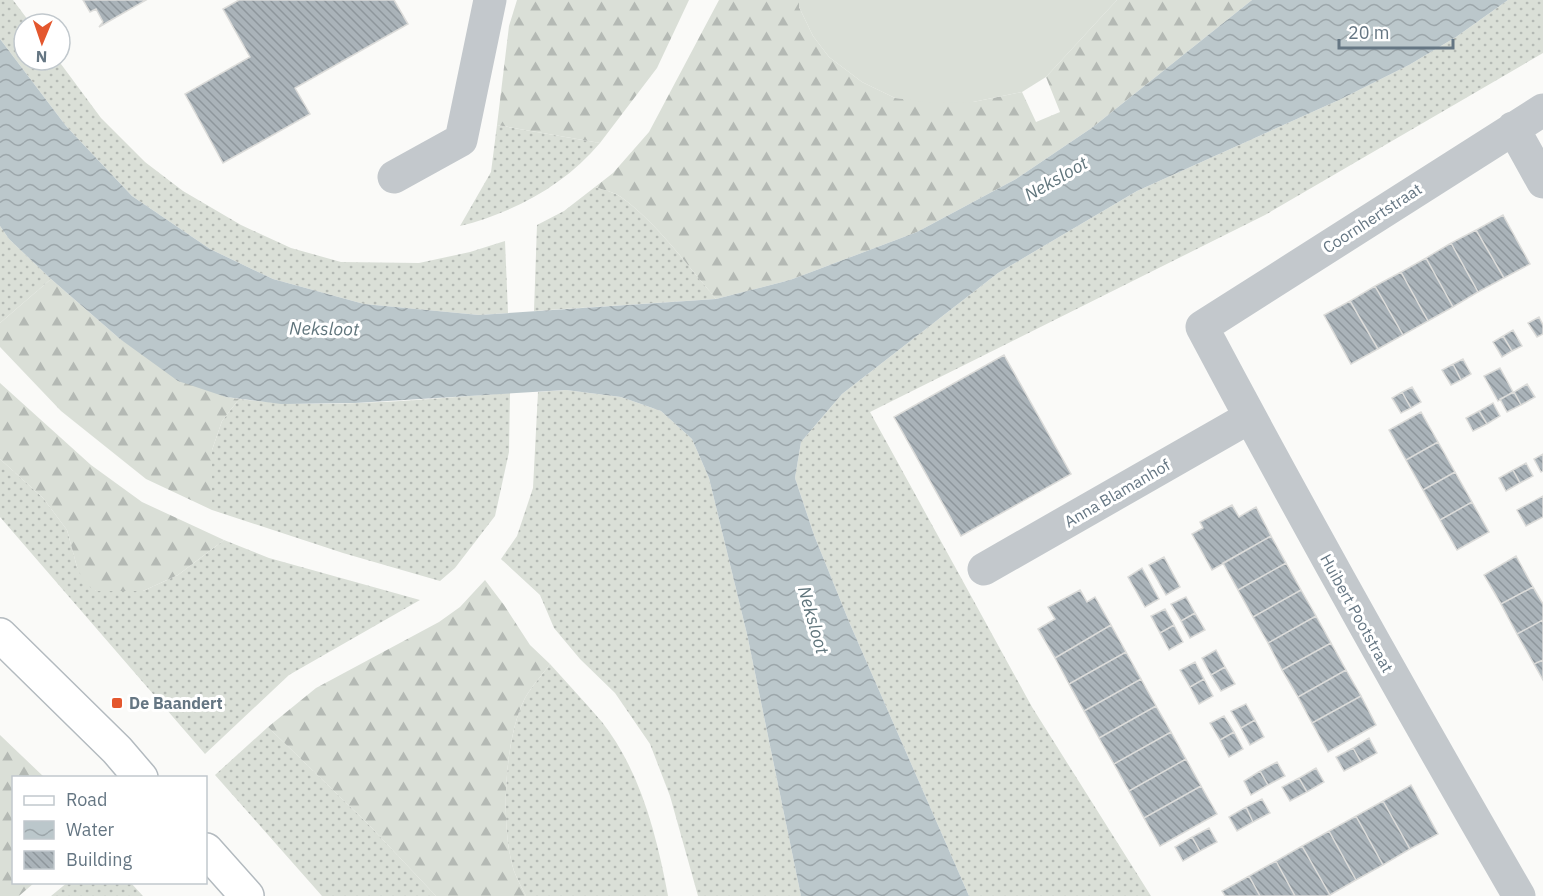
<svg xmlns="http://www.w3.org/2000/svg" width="1543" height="896" viewBox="0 0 1543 896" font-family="'IBM Plex Sans',sans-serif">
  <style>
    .grass { fill: url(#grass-dots) }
    .forest { fill: url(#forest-firs) }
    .pitch { fill: #dadfd7 }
    .water { fill: url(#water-waves) }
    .building { fill: url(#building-back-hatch); stroke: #dcdcda; stroke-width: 1.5 }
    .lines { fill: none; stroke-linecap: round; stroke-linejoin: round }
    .secondary-casing { stroke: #b3babf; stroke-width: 36 }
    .minor { stroke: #c3c8cc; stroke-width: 33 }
    .secondary { stroke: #fff; stroke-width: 33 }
    .poi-dot { fill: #e4572e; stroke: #fff; stroke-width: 2 }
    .labels { text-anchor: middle; stroke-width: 6; stroke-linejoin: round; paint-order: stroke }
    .street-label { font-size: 16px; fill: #657683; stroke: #fff }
    .poi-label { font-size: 16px; font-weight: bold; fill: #657683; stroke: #fff; text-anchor: start }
    .water-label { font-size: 18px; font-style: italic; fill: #60757c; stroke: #fff }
  </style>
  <defs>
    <pattern id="grass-dots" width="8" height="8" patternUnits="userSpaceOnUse" patternTransform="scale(1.5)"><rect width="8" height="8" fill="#dadfd7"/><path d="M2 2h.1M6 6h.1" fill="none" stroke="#b4b9b4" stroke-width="1.8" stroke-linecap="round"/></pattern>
    <pattern id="forest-firs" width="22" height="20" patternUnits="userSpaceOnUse" patternTransform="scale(1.5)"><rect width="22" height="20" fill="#dadfd7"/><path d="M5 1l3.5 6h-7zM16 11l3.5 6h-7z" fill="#b4b9b4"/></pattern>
    <pattern id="water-waves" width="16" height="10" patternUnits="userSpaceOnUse" patternTransform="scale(1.5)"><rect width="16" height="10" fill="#bbc7cb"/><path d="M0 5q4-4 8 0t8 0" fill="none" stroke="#9ca6aa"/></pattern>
    <pattern id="building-back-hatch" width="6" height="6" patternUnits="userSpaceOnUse" patternTransform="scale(1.5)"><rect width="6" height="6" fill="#aab3b9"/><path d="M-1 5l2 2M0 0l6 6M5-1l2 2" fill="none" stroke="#8e969c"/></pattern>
  </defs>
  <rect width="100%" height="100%" fill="#fafaf8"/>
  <path class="grass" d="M0,0H13L31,24H24V60H58L101,118L145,162L183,191L241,225L291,248L341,262L419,263L470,252L505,241L508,313L479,315L364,304L273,279L210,249L132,196L66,126L0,39Z
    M1508,0H1543V53L1265,215L870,412L1032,707L1151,896H969L850,624L814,535L795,478L801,442L842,394L998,273L1137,191L1339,100L1409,65L1456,37Z
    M497,125L600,143C565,185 513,213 460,226L491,172Z
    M595,187C604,190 614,192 621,197C657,223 687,265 716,299L534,311L537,225L564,211Z
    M0,226L9,239L51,279L0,323Z
    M566,390L621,397L661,411L692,439L709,478L747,634L801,896H698L670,796L650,744L615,693L580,659L554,628L540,595L501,559L517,536L533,488L538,392Z
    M510,393L509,452L495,516L455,568L440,581L343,553L212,510V450L222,421L239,399C329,410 420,399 510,393Z
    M0,459L43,498L67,530L77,567L96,591H143L178,575L224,540L269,558L420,600L289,675L205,754L0,517Z
    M550,664C567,683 585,702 602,722C640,770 657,836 668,896H526C522,888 517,879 514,871C500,828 504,738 525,698C532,686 542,675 550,664Z
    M268,727L369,825L436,896H322L215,775Z
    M68,882L131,883L143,896H51Z"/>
  <path class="forest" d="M517,0H689L657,68L600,143L497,125L509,26Z
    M719,0H799V7L813,36L829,57L862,82L895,98L973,102L1022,92L1036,122L1060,112L1046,77L1117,0H1252L1093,127L1016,179L917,232L790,280L716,299C687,265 657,223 621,197C614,192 604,190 595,187L613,173L649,132Z
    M51,279L120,339L226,397L239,399L222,421L212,450V510L146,479L61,411L0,347V323Z
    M0,383L91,465L142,502L224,540L178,575L143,591H96L85,584L77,567L67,530L43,498L0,459Z
    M485,580L504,605L530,645L550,664C542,675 532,686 525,698C504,738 500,828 514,871C517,879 522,888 526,896H436L369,825L268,727L316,688L439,622L460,607Z
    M0,735L44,777L14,778V882L34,883L19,896H0Z"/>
  <path class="pitch" d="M799,0H1117L1046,77L1022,92L973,102L934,103L895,98L862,82L829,57L813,36L799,7Z"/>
  <path class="water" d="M1252,0H1508L1456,37L1409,65L1339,100L1137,191L998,273L842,394L801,442L795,478L814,535L850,624L969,896H801L747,634L709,478L692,439L661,411L621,397L566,390L355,403L281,404L226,397L178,381L120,339L51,279L9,239L0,226V39L66,126L132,196L210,249L273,279L364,304L479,315L716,299L790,280L917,232L1016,179L1093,127Z"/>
  <path class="building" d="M83,0H146L99,27L103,22L96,9L90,12Z
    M239,0H394L408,24L295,88L310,114L223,163L185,94L250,57L223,9Z
    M1503,215L1530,264L1504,278L1476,230Z
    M1476,230L1504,278L1478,292L1451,243Z
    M1451,243L1478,292L1453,307L1426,258Z
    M1426,258L1453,307L1428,321L1401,272Z
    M1401,272L1428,321L1403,335L1375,286Z
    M1375,286L1403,335L1378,349L1350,301Z
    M1350,301L1378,349L1351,364L1324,315Z
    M1539,317L1543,325V334L1537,337L1528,323Z
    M1513,330L1522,346L1512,351L1503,336Z
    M1503,336L1512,351L1502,357L1493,342Z
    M1004,355L1071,474L961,536L894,417Z
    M1463,359L1471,374L1461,380L1453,364Z
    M1453,364L1461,380L1451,385L1442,370Z
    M1500,368L1513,392L1498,401L1484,376Z
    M1527,384L1535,397L1521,405L1514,392Z
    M1412,387L1421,402L1411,408L1402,392Z
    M1402,392L1411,408L1401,413L1392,398Z
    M1514,392L1521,405L1507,412L1500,399Z
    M1493,403L1500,416L1487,424L1479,411Z
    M1479,411L1487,424L1473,431L1466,418Z
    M1421,412L1438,442L1406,460L1389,430Z
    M1438,442L1455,472L1423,490L1406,460Z
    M1543,454V471L1541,472L1534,459Z
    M1526,463L1533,476L1520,483L1513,470Z
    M1513,470L1520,483L1506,491L1499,478Z
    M1455,472L1472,502L1440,520L1423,490Z
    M1543,496V517L1526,526L1517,510Z
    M1472,502L1489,532L1457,550L1440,520Z
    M1232,505L1239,517L1256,507L1271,536L1212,570L1192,534L1203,528L1200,522Z
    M1271,536L1286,563L1238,590L1223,563Z
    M1516,556L1533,587L1501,604L1484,575Z
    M1164,557L1180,587L1166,595L1149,565Z
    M1286,563L1301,590L1253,617L1238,590Z
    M1142,568L1159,599L1145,607L1128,577Z
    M1533,587L1543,604V620L1517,634L1501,604Z
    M1080,590L1087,602L1095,597L1111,625L1055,658L1038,629L1055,619L1048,607Z
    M1301,590L1316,616L1268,643L1253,617Z
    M1186,597L1195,613L1181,621L1171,604Z
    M1165,609L1174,625L1160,633L1151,616Z
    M1195,613L1205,630L1190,638L1181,621Z
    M1316,616L1331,643L1282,670L1268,643Z
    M1543,620V660L1534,664L1517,634Z
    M1111,625L1126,652L1069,684L1055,658Z
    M1174,625L1183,642L1169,650L1160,633Z
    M1331,643L1346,670L1298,697L1282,670Z
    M1216,650L1225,667L1211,675L1202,658Z
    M1126,652L1141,679L1084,711L1069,684Z
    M1543,660V680L1534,664Z
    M1195,662L1204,679L1190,687L1180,670Z
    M1225,667L1235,684L1221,691L1211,675Z
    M1346,670L1361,696L1312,723L1298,697Z
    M1141,679L1156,706L1099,738L1084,711Z
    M1204,679L1213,696L1199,704L1190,687Z
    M1361,696L1376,725L1328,752L1312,723Z
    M1246,704L1255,720L1241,728L1231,711Z
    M1156,706L1171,732L1114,764L1099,738Z
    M1224,716L1234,732L1220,740L1210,723Z
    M1255,720L1264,737L1250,745L1241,728Z
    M1171,732L1186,759L1129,791L1114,764Z
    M1234,732L1243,749L1229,757L1220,740Z
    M1369,738L1377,753L1361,762L1353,748Z
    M1353,748L1361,762L1344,771L1336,757Z
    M1186,759L1201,786L1144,818L1129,791Z
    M1277,762L1285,776L1268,785L1260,771Z
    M1316,768L1324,782L1307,792L1299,778Z
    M1260,771L1268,785L1251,795L1244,781Z
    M1299,778L1307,792L1290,801L1282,787Z
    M1411,785L1438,834L1410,849L1383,801Z
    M1201,786L1217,814L1160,846L1144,818Z
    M1262,799L1270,813L1253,822L1246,807Z
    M1383,801L1410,849L1383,865L1356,816Z
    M1246,807L1253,822L1237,831L1229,817Z
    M1356,816L1383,865L1356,880L1329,831Z
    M1209,828L1217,842L1200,851L1192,837Z
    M1329,831L1356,880L1330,895L1302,846Z
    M1192,837L1200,851L1183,861L1175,847Z
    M1302,846L1330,895L1327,896H1295L1276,861Z
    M1276,861L1295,896H1260L1249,876Z
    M1249,876L1260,896H1225L1222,891Z"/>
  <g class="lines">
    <g class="secondary-casing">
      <path id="secondary" d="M0,635L117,750L141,778
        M206,850L247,896"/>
    </g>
    <path class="minor" d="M1513,128L1543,182
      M394,177L461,140L490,0
      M984,569L1250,417
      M1519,896C1410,708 1304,519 1202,327L1543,110"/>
    <use href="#secondary" class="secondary"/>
  </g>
  <rect class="poi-dot" x="111" y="697" width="12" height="12" rx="3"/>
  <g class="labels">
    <g class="street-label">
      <text transform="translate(1372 218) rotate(-33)" y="6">Coornhertstraat</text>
      <text transform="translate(1117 493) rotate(-30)" y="6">Anna Blamanhof</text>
      <text transform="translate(1357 613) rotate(61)" y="6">Huibert Pootstraat</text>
    </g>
    <g class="poi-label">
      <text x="129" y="709">De Baandert</text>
    </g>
    <g class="water-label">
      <text transform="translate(1056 179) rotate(-30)" y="6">Neksloot</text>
      <text transform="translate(324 329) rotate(1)" y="6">Neksloot</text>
      <text transform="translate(813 620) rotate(74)" y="6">Neksloot</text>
    </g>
  </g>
  <rect x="12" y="776" width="195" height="108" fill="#ffffff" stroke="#c1c8cd" stroke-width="1.5"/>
  <rect x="24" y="796" width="30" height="9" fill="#ffffff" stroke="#c1c8cd" stroke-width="1.5"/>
  <text x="66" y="806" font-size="18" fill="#657683">Road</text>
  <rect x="24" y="821" width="30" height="18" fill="url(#water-waves)" stroke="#c1c8cd" stroke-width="1.5"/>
  <text x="66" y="836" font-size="18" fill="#657683">Water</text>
  <rect x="24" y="851" width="30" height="18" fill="url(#building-back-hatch)" stroke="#c1c8cd" stroke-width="1.5"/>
  <text x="66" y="866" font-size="18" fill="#657683">Building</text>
  <g transform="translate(42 42) rotate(182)"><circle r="28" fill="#ffffff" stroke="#c1c8cd" stroke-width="1.5"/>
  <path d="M0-4.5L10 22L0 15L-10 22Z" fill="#e4572e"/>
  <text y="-9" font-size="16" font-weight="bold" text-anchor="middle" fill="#657683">N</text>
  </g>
  <path d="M1339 39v9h114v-9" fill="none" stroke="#657683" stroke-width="3"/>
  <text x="1348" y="39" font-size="18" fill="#657683" stroke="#ffffff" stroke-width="4.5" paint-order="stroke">20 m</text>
</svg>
